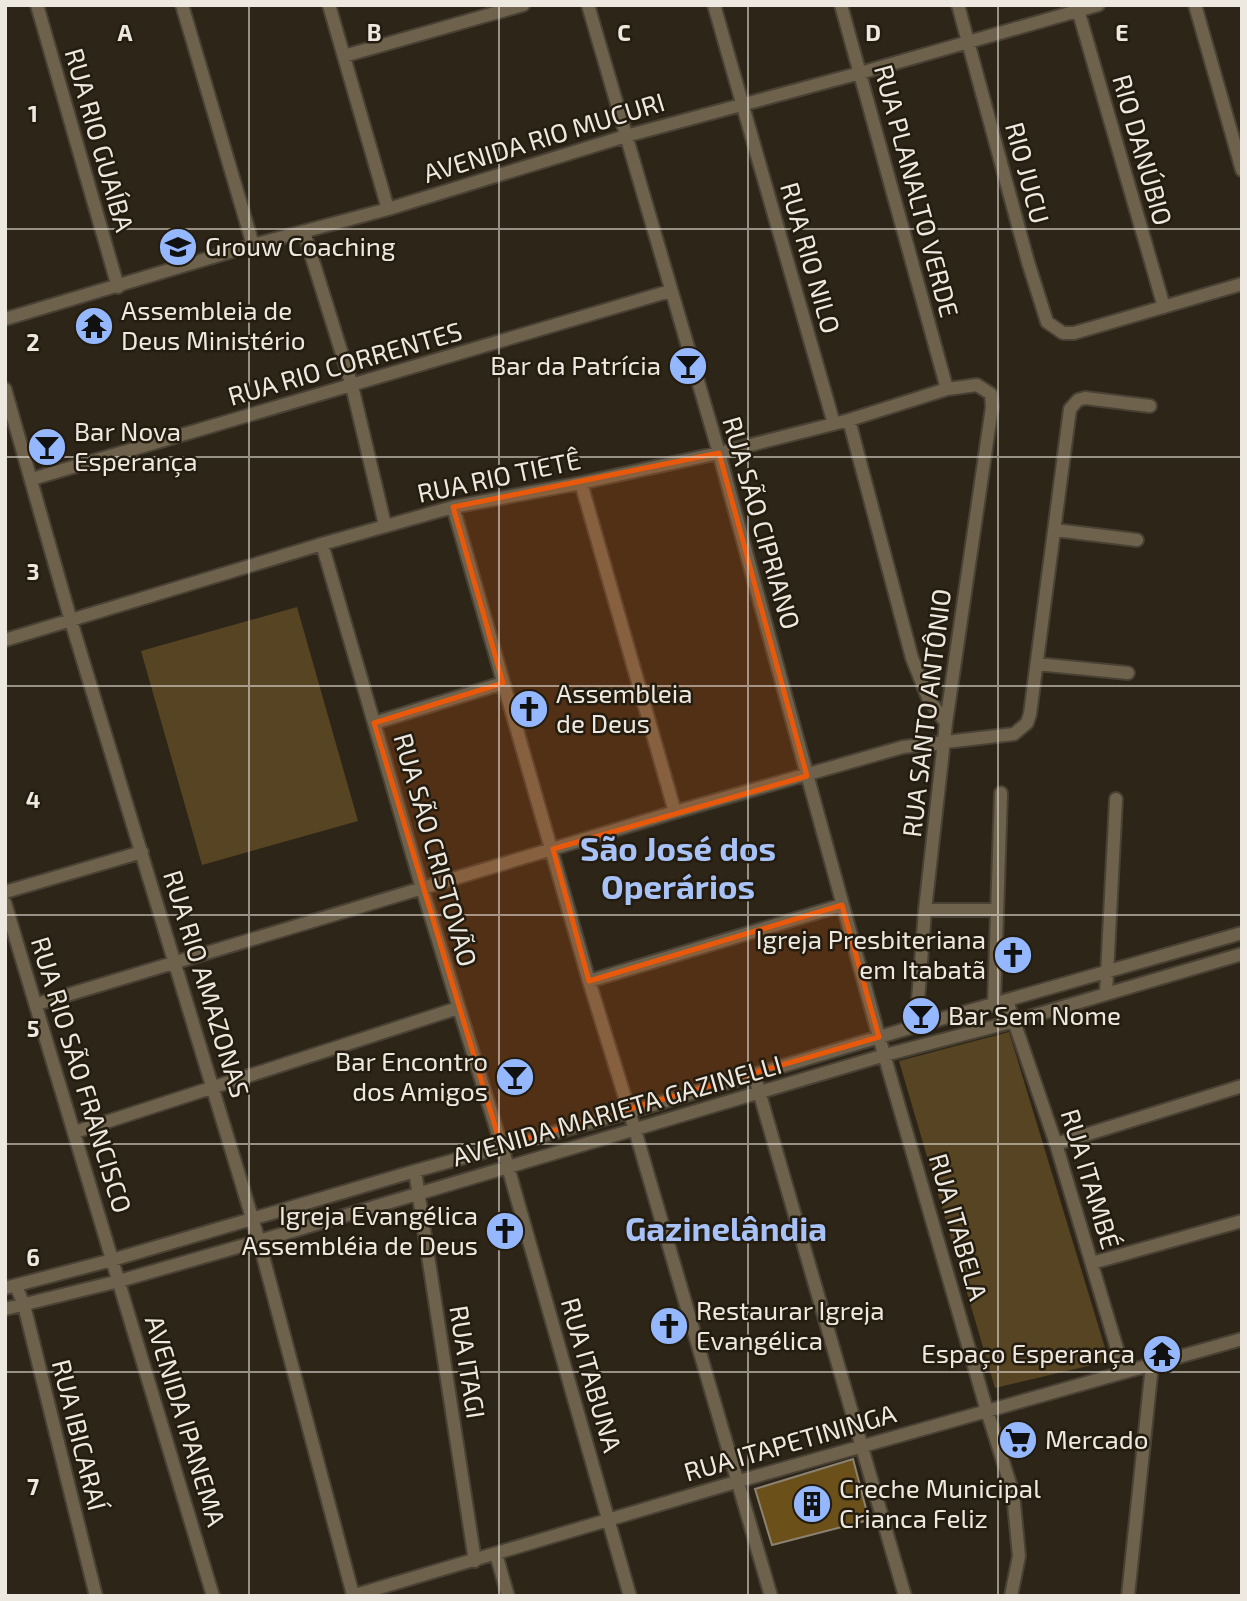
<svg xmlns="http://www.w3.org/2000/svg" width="1247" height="1601" viewBox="0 0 1247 1601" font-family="'Exo 2',sans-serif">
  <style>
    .green { fill: #564422 }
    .building { fill: #6b5019; stroke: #8b8272; stroke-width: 2 }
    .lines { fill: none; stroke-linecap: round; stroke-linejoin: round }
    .minor-casing { stroke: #484134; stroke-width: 16 }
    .minor { stroke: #6e624d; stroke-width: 12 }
    .marked { fill: #e8590c; fill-opacity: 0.2; stroke: #e8590c; stroke-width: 5; stroke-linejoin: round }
    .grid { fill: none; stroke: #ede8e0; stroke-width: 2; stroke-opacity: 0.55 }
    .labels { text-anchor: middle; stroke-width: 5; stroke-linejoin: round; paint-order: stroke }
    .street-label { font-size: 26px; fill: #ede8e0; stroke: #231c0f }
    .poi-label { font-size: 26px; fill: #ede8e0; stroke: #231c0f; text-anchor: start }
    .district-label { font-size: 33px; font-weight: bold; fill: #a8c2f7; stroke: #231c0f }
    .grid-label { font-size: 23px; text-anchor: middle; font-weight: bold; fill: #ede8e0; stroke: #231c0f; stroke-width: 5; stroke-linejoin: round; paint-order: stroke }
  </style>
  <rect width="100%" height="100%" fill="#2d2618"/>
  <path class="green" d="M297,607L358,821L202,865L141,651Z
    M1009,1032L1109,1361L995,1388L899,1061Z"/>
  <path class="building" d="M853,1459L869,1520L772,1545L755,1489Z"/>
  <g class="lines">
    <g class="minor-casing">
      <path id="minor" d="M37,5L118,287
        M182,5L253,245
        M329,5L388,209
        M588,5L719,453L879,1037L987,1411L1013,1493L1019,1556L1011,1596
        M714,5L834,424
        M841,5L947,389
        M958,5L1028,262L1047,322L1063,333H1074L1242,284
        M1195,5L1242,170
        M1077,6L1164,307
        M344,56L523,5
        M304,232L352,386L385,525
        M5,319L253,245L388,209L626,136L860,73L1098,5
        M5,389L71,621L259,1241L353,1595
        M849,420L912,658L928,698L946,723
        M32,479L670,291
        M581,483L675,812
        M453,507L589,981L635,1130L771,1596
        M1055,530L1137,540
        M322,544L422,888L508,1167L630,1596
        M5,640L322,544L453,507L581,483L719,453L849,420L947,389L977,385L991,394L992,407L946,723L925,910L916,1026
        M1037,664L1128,673
        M374,723L503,683
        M5,892L142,852
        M5,903L213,1596
        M925,910H997
        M589,981L842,905
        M1106,993L1116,799
        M1007,1001L1056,1144L1124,1372
        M37,1004L675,812L903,747L1014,734L1027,723L1030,714L1070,409L1078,400L1085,398L1150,406
        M994,1005L1001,793
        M754,1074L905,1596
        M75,1132L458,1008
        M1056,1144L1242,1086
        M415,1171L475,1561
        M1092,1263L1242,1221
        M16,1286L24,1305L96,1596
        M5,1288L112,1260L415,1171L629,1112L916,1026L1242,933
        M5,1309L119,1281L259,1241L885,1055L1015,1021L1242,954
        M496,1554L508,1596
        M352,1596L739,1481L1242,1339
        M1128,1596L1152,1365"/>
    </g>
    <use href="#minor" class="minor"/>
  </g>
  <path class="marked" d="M719,453L807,776L553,849L589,981L842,905L879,1037L501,1146L374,723L503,683L453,507Z"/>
  <path class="grid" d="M249,5V1596M499,5V1596M748,5V1596M998,5V1596M5,229H1242M5,457H1242M5,686H1242M5,915H1242M5,1144H1242M5,1372H1242"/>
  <defs>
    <g id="school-disc" transform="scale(2.0125)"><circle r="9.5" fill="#94b7fd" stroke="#231c0f"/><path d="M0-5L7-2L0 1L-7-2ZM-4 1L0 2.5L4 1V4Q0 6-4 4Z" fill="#111"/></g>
    <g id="temple-disc" transform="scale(2.0125)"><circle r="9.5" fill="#94b7fd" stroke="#231c0f"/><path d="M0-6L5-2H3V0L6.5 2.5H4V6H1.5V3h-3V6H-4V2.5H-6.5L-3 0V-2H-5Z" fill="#111"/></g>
    <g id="bar-disc" transform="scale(2.0125)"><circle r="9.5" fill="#94b7fd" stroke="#231c0f"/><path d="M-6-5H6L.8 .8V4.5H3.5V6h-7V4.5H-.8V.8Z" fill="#111"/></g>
    <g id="church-disc" transform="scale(2.0125)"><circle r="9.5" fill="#94b7fd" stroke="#231c0f"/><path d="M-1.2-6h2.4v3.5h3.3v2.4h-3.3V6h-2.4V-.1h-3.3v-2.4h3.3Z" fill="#111"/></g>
    <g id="supermarket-disc" transform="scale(2.0125)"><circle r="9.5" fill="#94b7fd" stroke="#231c0f"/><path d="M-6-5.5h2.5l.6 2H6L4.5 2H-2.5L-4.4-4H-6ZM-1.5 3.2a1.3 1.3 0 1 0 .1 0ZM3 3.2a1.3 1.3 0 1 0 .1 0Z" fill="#111"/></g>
    <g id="building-disc" transform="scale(2.0125)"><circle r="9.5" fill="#94b7fd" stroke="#231c0f"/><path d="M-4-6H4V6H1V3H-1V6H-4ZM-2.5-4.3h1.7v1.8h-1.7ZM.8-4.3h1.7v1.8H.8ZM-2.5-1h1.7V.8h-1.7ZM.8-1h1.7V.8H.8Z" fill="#111"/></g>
  </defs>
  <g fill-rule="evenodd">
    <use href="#school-disc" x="178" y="247"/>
    <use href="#temple-disc" x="94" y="326"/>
    <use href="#bar-disc" x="688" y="366"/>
    <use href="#bar-disc" x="47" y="447"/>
    <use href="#church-disc" x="529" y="709"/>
    <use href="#church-disc" x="1013" y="955"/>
    <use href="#bar-disc" x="921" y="1016"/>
    <use href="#bar-disc" x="515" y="1077"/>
    <use href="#church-disc" x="505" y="1231"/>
    <use href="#church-disc" x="669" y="1326"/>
    <use href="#temple-disc" x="1162" y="1354"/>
    <use href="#supermarket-disc" x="1018" y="1440"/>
    <use href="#building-disc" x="812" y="1504"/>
  </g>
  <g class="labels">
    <g class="street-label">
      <text transform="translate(544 138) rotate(-17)" y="9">AVENIDA RIO MUCURI</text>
      <text transform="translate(99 140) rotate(74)" y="9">RUA RIO GUAÍBA</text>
      <text transform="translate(1142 150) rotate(74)" y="9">RIO DANÚBIO</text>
      <text transform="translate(1027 173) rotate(75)" y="9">RIO JUCU</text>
      <text transform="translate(916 191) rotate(75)" y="9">RUA PLANALTO VERDE</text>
      <text transform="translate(810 258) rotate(74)" y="9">RUA RIO NILO</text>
      <text transform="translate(345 364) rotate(-16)" y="9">RUA RIO CORRENTES</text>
      <text transform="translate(499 477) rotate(-12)" y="9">RUA RIO TIETÊ</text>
      <text transform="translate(761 523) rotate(74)" y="9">RUA SÃO CIPRIANO</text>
      <text transform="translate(927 713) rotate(-83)" y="9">RUA SANTO ANTÔNIO</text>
      <text transform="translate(435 850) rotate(74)" y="9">RUA SÃO CRISTOVÃO</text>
      <text transform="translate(206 984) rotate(73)" y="9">RUA RIO AMAZONAS</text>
      <text transform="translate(81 1075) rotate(73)" y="9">RUA RIO SÃO FRANCISCO</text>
      <text transform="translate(617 1111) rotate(-16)" y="9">AVENIDA MARIETA GAZINELLI</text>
      <text transform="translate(1090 1179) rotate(73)" y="9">RUA ITAMBÉ</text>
      <text transform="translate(958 1227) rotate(74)" y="9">RUA ITABELA</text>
      <text transform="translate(467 1362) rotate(81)" y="9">RUA ITAGI</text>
      <text transform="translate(591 1375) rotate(74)" y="9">RUA ITABUNA</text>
      <text transform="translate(185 1421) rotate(73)" y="9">AVENIDA IPANEMA</text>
      <text transform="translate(79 1435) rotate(76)" y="9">RUA IBICARAÍ</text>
      <text transform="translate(790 1443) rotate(-16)" y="9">RUA ITAPETININGA</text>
    </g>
    <g class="poi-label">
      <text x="205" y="256">Grouw Coaching</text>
      <text x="121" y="320">Assembleia de<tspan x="121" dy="30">Deus Ministério</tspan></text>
      <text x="661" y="375" text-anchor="end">Bar da Patrícia</text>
      <text x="74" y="441">Bar Nova<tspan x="74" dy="30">Esperança</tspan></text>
      <text x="556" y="703">Assembleia<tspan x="556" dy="30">de Deus</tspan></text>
      <text x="986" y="949" text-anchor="end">Igreja Presbiteriana<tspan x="986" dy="30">em Itabatã</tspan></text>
      <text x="948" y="1025">Bar Sem Nome</text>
      <text x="488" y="1071" text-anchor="end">Bar Encontro<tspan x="488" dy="30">dos Amigos</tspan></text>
      <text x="478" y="1225" text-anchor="end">Igreja Evangélica<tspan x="478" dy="30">Assembléia de Deus</tspan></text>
      <text x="696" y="1320">Restaurar Igreja<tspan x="696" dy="30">Evangélica</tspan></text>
      <text x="1135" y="1363" text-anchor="end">Espaço Esperança</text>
      <text x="1045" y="1449">Mercado</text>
      <text x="839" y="1498">Creche Municipal<tspan x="839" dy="30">Crianca Feliz</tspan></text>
    </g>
    <g class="district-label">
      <text x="678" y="861">São José dos<tspan x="678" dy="38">Operários</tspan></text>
      <text x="726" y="1241">Gazinelândia</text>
    </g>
  </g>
  <g class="grid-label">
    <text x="125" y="41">A</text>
    <text x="374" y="41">B</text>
    <text x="624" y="41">C</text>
    <text x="873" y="41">D</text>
    <text x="1122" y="41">E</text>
    <text x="33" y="122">1</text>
    <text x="33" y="351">2</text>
    <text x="33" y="580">3</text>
    <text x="33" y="808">4</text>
    <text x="33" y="1037">5</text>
    <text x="33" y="1266">6</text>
    <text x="33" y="1495">7</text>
  </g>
  <rect width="1247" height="1601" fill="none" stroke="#ede8e0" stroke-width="14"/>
</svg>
